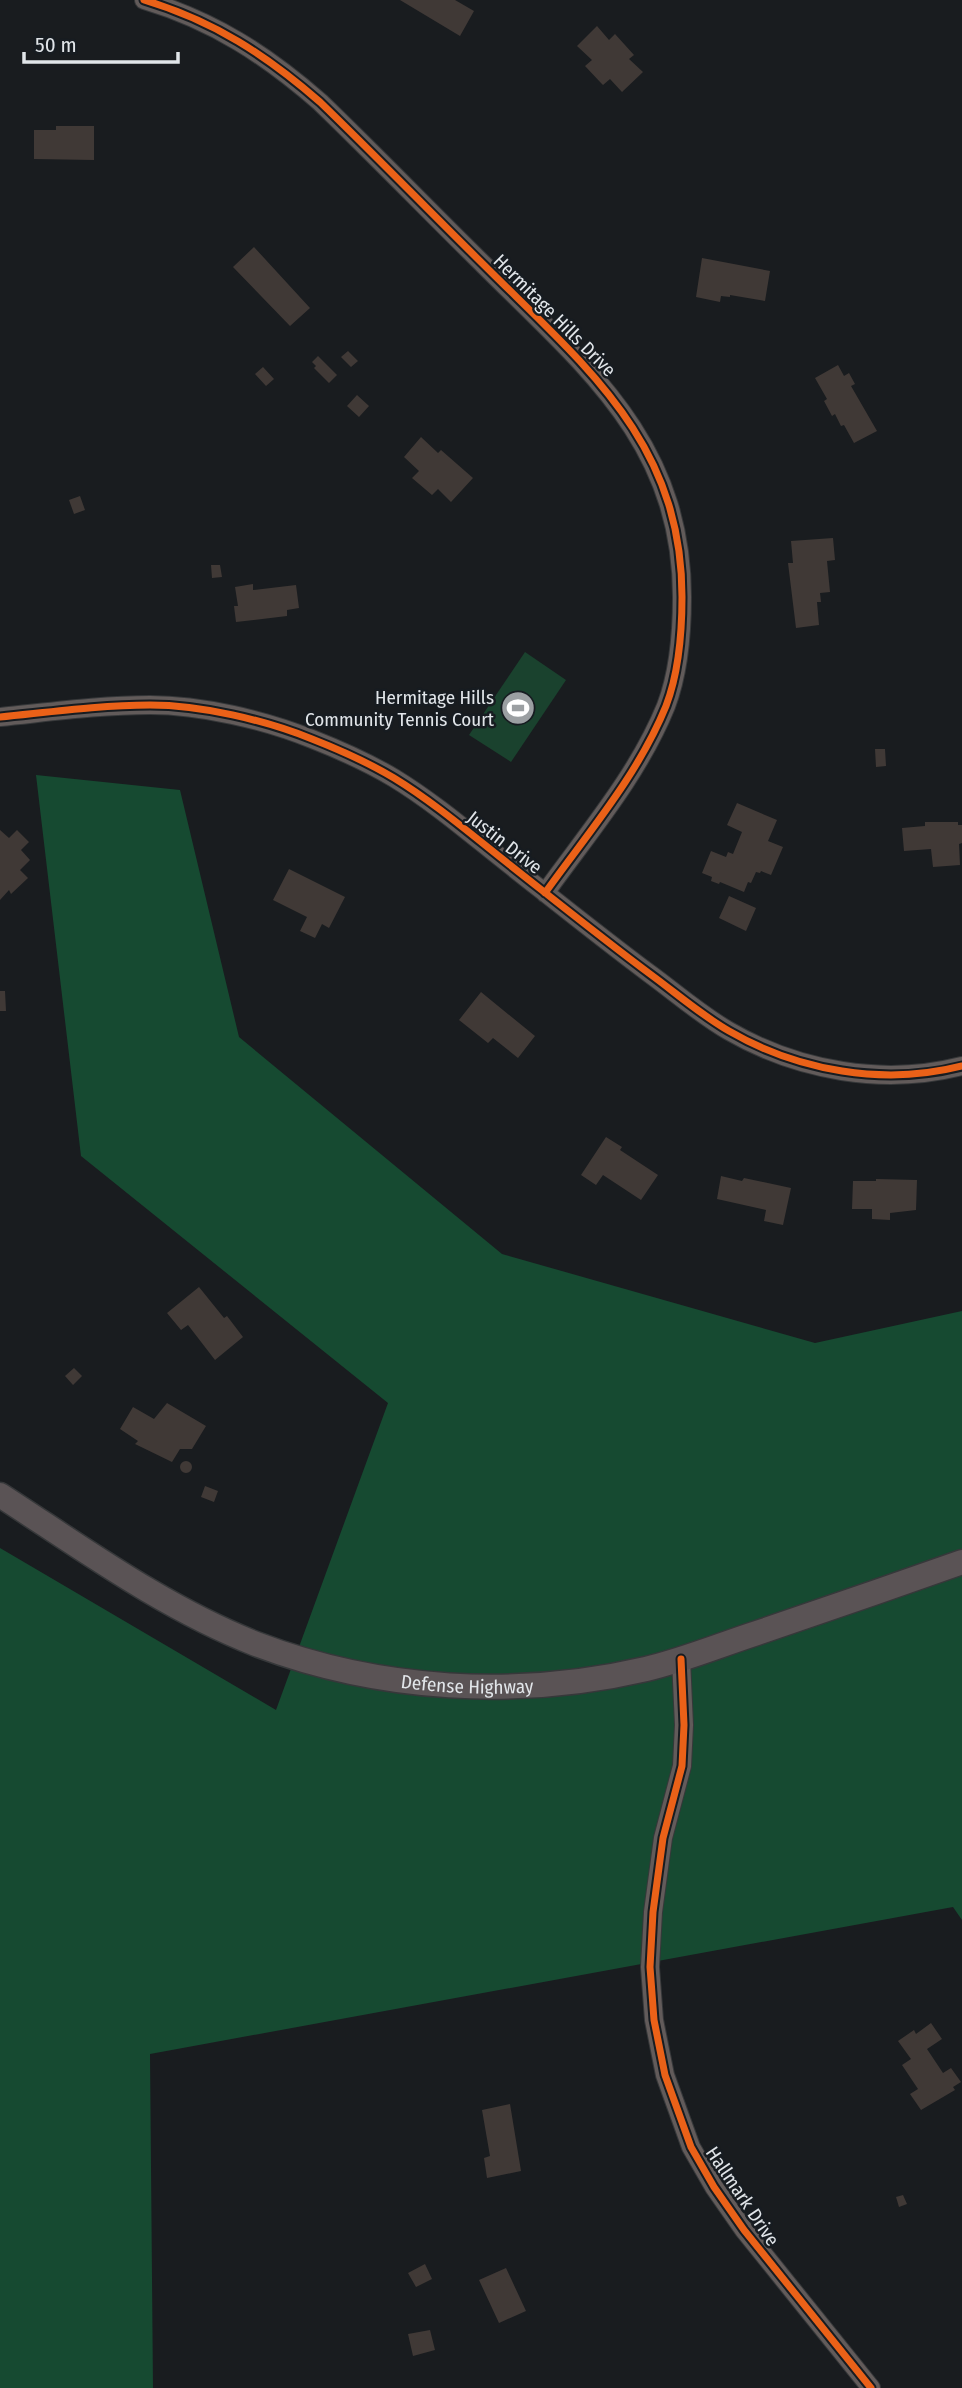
<svg xmlns="http://www.w3.org/2000/svg" width="962" height="2388" viewBox="0 0 962 2388" font-family="'Fira Sans Condensed',sans-serif">
  <style>
    .green { fill: #1a422e }
    .forest { fill: #164a31 }
    .building { fill: #403936 }
    .lines { fill: none; stroke-linecap: round; stroke-linejoin: round }
    .street-casing { stroke: #36383a; stroke-width: 20 }
    .secondary-casing { stroke: #36383a; stroke-width: 27 }
    .street { stroke: #625b5a; stroke-width: 18 }
    .secondary { stroke: #5a5355; stroke-width: 24 }
    .cycleway-casing { stroke: #171c21; stroke-width: 11 }
    .cycleway { stroke: #ea6118; stroke-width: 7 }
    .labels { text-anchor: middle; stroke-width: 5; stroke-linejoin: round; paint-order: stroke }
    .street-label { font-size: 19px; fill: #e1e5e9; stroke: #171c21 }
    .poi-label { font-size: 19px; fill: #e1e5e9; stroke: #171c21; text-anchor: end }
  </style>
  <rect width="100%" height="100%" fill="#191c1f"/>
  <path class="green" d="M525,652L566,680L511,762L469,735Z"/>
  <path class="forest" d="M36,775L180,790L239,1037L502,1254L815,1343L962,1311V1920L953,1907L150,2054L153,2388H0V1548L276,1710L388,1403L81,1156Z"/>
  <path class="building" d="M400,0H455L474,11L460,36Z
    M597,26L609,40L615,34L634,55L629,59L643,72L622,92L610,79L603,85L601,83L585,66L592,60L577,46Z
    M56,126H94V160L34,159V130H56Z
    M254,247L310,308L290,326L233,267Z
    M702,258L770,271L765,301L730,295V297L721,296L720,302L696,297Z
    M348,351L358,361L351,367L341,357Z
    M318,356L337,375L329,383L314,368L316,366L312,362Z
    M838,365L844,376L849,373L855,384L851,386L877,431L854,443L844,425L841,426L835,414L832,416L824,401L827,399L815,378Z
    M263,367L274,379L266,386L255,374Z
    M357,395L369,406L359,417L347,406Z
    M421,437L438,453L441,450L473,478L451,502L438,489L432,495L412,478L419,471L404,457Z
    M80,496L85,510L74,514L69,500Z
    M833,538L835,560L827,561L830,592L820,593L821,602H817L819,625L796,628L788,563H793L791,541Z
    M211,565H220L222,577L212,578Z
    M253,584V590L296,585L299,608L287,610V616L236,622L234,606H238L235,587Z
    M875,749H885L886,766L876,767Z
    M737,803L777,820L768,841L783,847L771,875L761,871L760,873L756,872L751,883L748,882L744,892L720,882L719,884L711,881L712,877L702,873L711,851L726,857L728,852L733,854L742,832L727,825Z
    M925,822H958V825H962V843L959,844L960,865L933,867L931,849L904,851L902,828L925,826Z
    M0,830L9,838L17,830L29,842L21,850L30,860L20,870L28,878L11,894L9,890L0,900Z
    M289,869L345,897L329,928L322,924L315,938L300,931L307,917L273,900Z
    M729,896L756,908L746,931L719,918Z
    M0,991H5L6,1011H0Z
    M481,992L535,1036L518,1058L493,1038L488,1043L459,1020Z
    M606,1137L622,1147L620,1150L658,1175L641,1200L603,1175L596,1185L581,1175Z
    M721,1176L742,1181L744,1178L791,1188L783,1225L764,1221L766,1210L717,1199Z
    M876,1179L917,1180L916,1210L890,1213V1220L872,1219V1209H852L853,1181H876Z
    M199,1287L224,1318L227,1316L243,1337L215,1360L188,1325L181,1330L167,1313Z
    M74,1368L82,1376L73,1385L65,1376Z
    M167,1403L206,1426L192,1449H180L172,1462L135,1444L138,1441L120,1429L133,1407L154,1419Z
    M180 1467a6 6 0 1 1 12 0a6 6 0 1 1-12 0Z
    M205,1486L218,1491L214,1502L201,1497Z
    M931,2023L942,2039L927,2049L943,2073L951,2068L961,2082L953,2087L955,2090L921,2110L910,2094L918,2089L902,2065L911,2059L898,2041L914,2030L916,2034Z
    M510,2104L521,2171L487,2178L484,2158L490,2156L482,2110Z
    M903,2195L907,2204L899,2207L896,2197Z
    M425,2264L432,2279L416,2287L408,2273Z
    M506,2268L526,2311L499,2323L479,2280Z
    M430,2330L435,2350L413,2356L408,2334Z"/>
  <g class="lines">
    <g class="street-casing">
      <path id="street" d="M144,0C214,21 266,55 320,102C376,156 430,212 485,266C585,366 682,442 682,597C682,632 679,672 666,706C638,775 588,833 545,893
        M0,717C50,712 100,705 150,705C201,705 265,720 312,739C340,750 369,763 394,778C435,803 473,836 510,865C557,902 603,939 650,974C676,993 701,1015 729,1031C798,1071 884,1086 962,1066
        M681,1659L684,1725L682,1766L663,1838L653,1912L650,1967L654,2020L665,2075L691,2147L714,2187L744,2230L871,2388"/>
    </g>
    <g class="secondary-casing">
      <g id="secondary">
        <path id="s1" d="M0,1495C82,1548 164,1608 256,1644C379,1691 518,1699 646,1669C684,1660 720,1645 757,1633C825,1610 894,1586 962,1562"/>
      </g>
    </g>
    <use href="#street" class="street"/>
    <use href="#secondary" class="secondary"/>
    <g class="cycleway-casing">
      <path id="cycleway" d="M144,0C214,21 266,55 320,102C376,156 430,212 485,266C585,366 682,442 682,597C682,632 679,672 666,706C638,775 588,833 545,893
        M0,717C50,712 100,705 150,705C201,705 265,720 312,739C340,750 369,763 394,778C435,803 473,836 510,865C557,902 603,939 650,974C676,993 701,1015 729,1031C798,1071 884,1086 962,1066
        M681,1659L684,1725L682,1766L663,1838L653,1912L650,1967L654,2020L665,2075L691,2147L714,2187L744,2230L871,2388"/>
    </g>
    <use href="#cycleway" class="cycleway"/>
  </g>
  <defs>
    <g id="stadium-disc" transform="scale(1.75)"><circle r="9.5" fill="#9b9fa2" stroke="#171c21"/><path d="M0-5a6.5 5 0 1 0 0 10a6.5 5 0 1 0 0-10ZM-3.5-1.8h7v3.6h-7Z" fill="#fff"/></g>
  </defs>
  <g fill-rule="evenodd">
    <use href="#stadium-disc" x="518" y="708"/>
  </g>
  <g class="labels">
    <g class="street-label">
      <text transform="translate(555 315) rotate(45)" y="7">Hermitage Hills Drive</text>
      <text transform="translate(505 842) rotate(38)" y="7">Justin Drive</text>
      <text dy="7" stroke="none"><textPath href="#s1" startOffset="513">Defense Highway</textPath></text>
      <text transform="translate(743 2196) rotate(56)" y="7">Hallmark Drive</text>
    </g>
    <g class="poi-label">
      <text x="494" y="704">Hermitage Hills<tspan x="494" dy="22">Community Tennis Court</tspan></text>
    </g>
  </g>
  <path d="M24 52v10h154v-10" fill="none" stroke="#e1e5e9" stroke-width="3.5"/>
  <text x="35" y="52" font-size="21" fill="#e1e5e9" stroke="#171c21" stroke-width="5" paint-order="stroke">50 m</text>
</svg>
